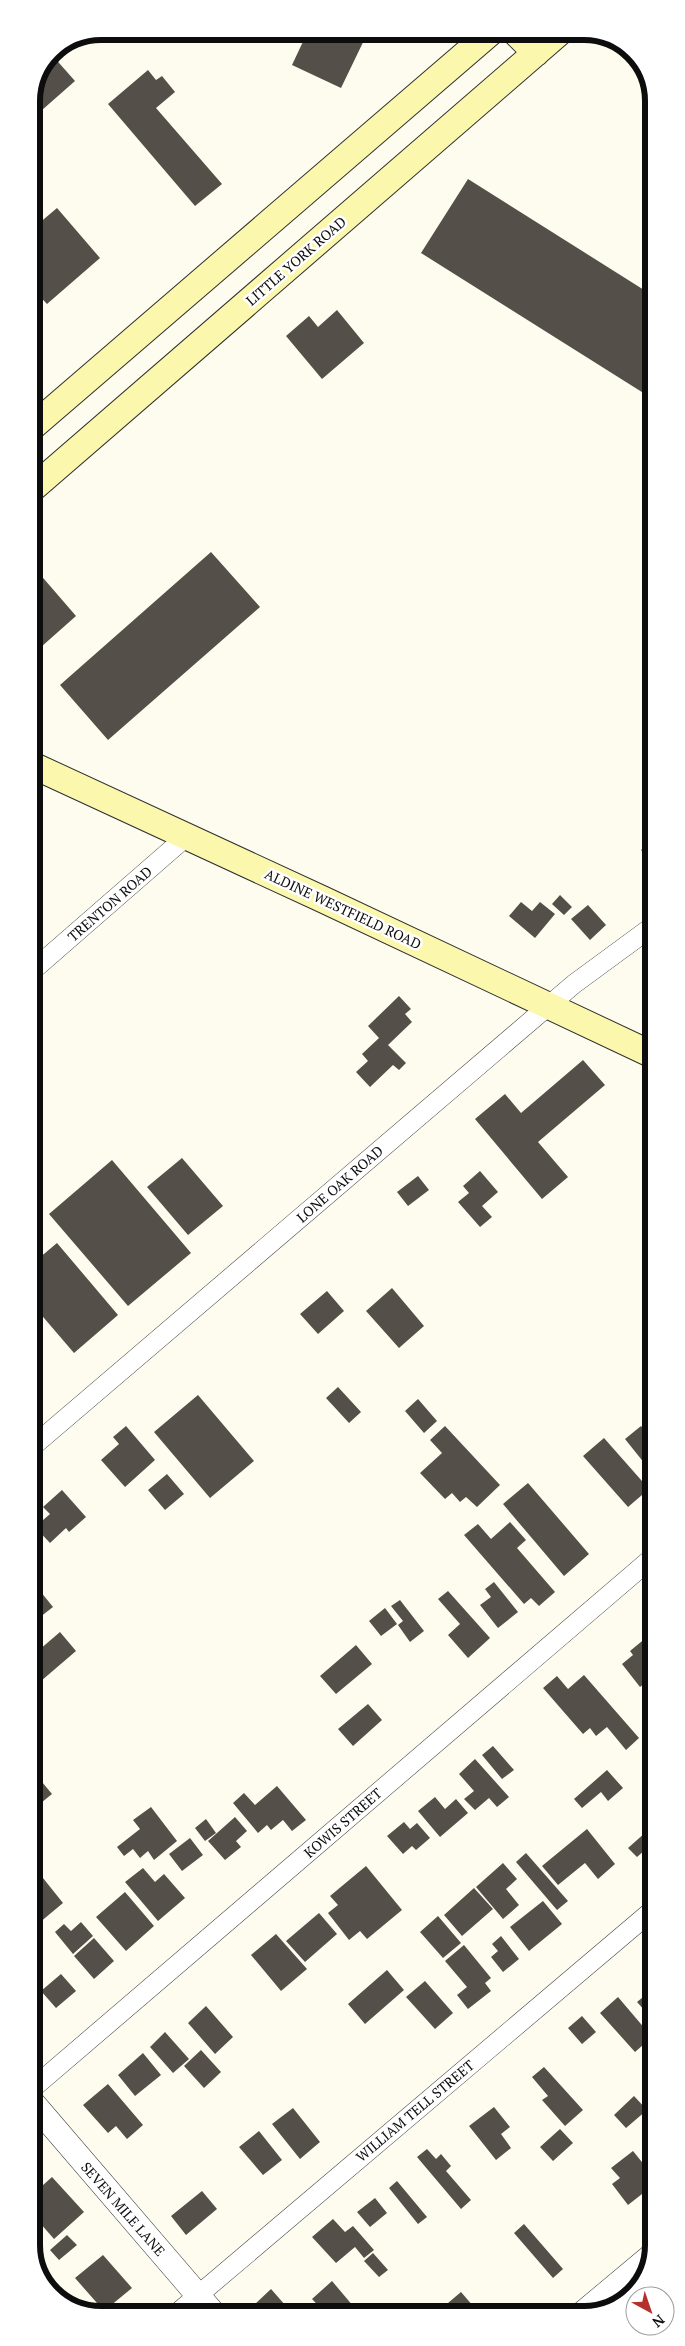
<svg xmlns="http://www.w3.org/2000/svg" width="685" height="2346" viewBox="0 0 685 2346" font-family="'PT Serif',serif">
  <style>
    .building { fill: #554f4a }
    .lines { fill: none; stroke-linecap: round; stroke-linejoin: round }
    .minor-casing { stroke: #404040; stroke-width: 20 }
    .tertiary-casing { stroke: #404040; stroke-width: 25 }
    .secondary-casing { stroke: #2f2f2f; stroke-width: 28 }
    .minor { stroke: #fff; stroke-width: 19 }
    .tertiary { stroke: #fff; stroke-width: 24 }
    .secondary { stroke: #fbf7ac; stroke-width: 26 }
    .labels { text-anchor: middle; stroke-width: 5; stroke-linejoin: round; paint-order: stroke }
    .street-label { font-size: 14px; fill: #0d0d0d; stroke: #fff }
    .rim { fill: none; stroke: #0d0d0d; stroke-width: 6 }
  </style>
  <rect width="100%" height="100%" fill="#fefcee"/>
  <path class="building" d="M234,31H262L257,42Z
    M308,31L368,32L341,88L292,65Z
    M52,55L75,81L33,118L31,100Z
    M148,70L156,80L162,76L175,92L156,108L222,184L195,206L108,104Z
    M468,179L652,295L653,399L421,253Z
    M57,208L100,258L47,304L31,287V230Z
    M337,310L364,343L322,379L286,336L309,316L318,327Z
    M211,552L260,607L108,740L60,685Z
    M38,572L76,616L32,655V578Z
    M653,841V860L651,862L641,850Z
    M560,895L572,907L564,915L552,904Z
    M521,902L532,911L540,902L555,914L535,938L509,916Z
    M588,905L606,925L590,940L571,919Z
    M399,996L411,1009L405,1014L412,1022L388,1045L406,1063L399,1070L393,1065L370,1087L356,1072L368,1061L362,1054L379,1038L368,1026Z
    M583,1060L605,1085L538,1142L568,1177L542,1199L475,1119L505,1094L521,1113Z
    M182,1158L223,1206L188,1235L147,1187Z
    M112,1160L191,1253L128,1306L49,1214Z
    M480,1171L498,1192L482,1206L492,1217L480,1227L458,1202L469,1193L463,1186Z
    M418,1176L429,1190L408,1206L397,1192Z
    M57,1243L118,1315L74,1353L32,1304V1264Z
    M392,1288L424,1326L399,1348L366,1311Z
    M327,1291L344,1311L318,1334L300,1314Z
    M338,1387L361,1412L349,1423L326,1398Z
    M198,1395L254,1461L210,1498L154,1432Z
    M418,1399L437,1421L424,1433L405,1411Z
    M126,1426L155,1460L125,1487L101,1460L119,1444L113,1437Z
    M445,1426L500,1485L477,1507L466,1497L460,1502L452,1493L445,1499L420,1473L442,1453L430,1440Z
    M641,1426L653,1440V1474L625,1439Z
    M604,1438L649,1489L628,1507L583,1456Z
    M167,1474L184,1494L165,1510L148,1490Z
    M528,1483L589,1554L564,1576L503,1504Z
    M62,1490L86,1517L69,1532L66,1528L50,1543L35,1527L50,1514L43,1507Z
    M510,1522L526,1540L517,1548L555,1592L539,1606L531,1598L524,1604L464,1535L478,1524L491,1539Z
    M32,1581L53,1607L35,1621L32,1618Z
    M494,1582L518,1612L498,1628L480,1605L491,1597L485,1589Z
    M448,1591L490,1638L468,1658L448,1635L460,1624L438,1599Z
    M400,1600L424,1631L410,1642L398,1625L403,1621L391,1606Z
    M385,1608L397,1624L381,1636L369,1621Z
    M60,1632L76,1651L34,1687L32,1656Z
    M653,1632V1677L640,1687L622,1664L633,1655L630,1651Z
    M356,1645L372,1664L336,1694L320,1676Z
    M584,1675L639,1738L626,1750L607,1727L596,1736L590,1728L583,1734L543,1688L557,1676L568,1689Z
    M368,1704L382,1720L353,1746L338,1729Z
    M493,1746L514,1770L502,1779L482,1755Z
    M475,1759L509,1797L497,1807L489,1798L475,1810L464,1799L474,1791L459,1774Z
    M607,1770L623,1788L608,1801L601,1792L582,1808L574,1799Z
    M37,1776L52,1794L36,1807L32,1802V1780Z
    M277,1786L306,1820L292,1831L283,1820L271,1830L267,1825L258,1833L233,1803L244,1793L255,1805Z
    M435,1797L445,1809L456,1799L468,1813L440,1837L418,1811Z
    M151,1807L177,1841L154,1860L148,1851L140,1858L133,1849L124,1856L117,1847L140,1829L133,1820Z
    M235,1817L247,1831L236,1841L241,1847L225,1860L208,1841Z
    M206,1819L216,1833L205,1841L195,1828Z
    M404,1822L410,1829L417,1823L430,1838L416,1850L412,1846L403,1854L387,1836Z
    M587,1829L615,1864L598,1879L585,1863L558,1885L542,1866Z
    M646,1832L653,1843L637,1857L628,1848Z
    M190,1838L203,1855L182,1871L169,1854Z
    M526,1853L568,1901L557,1910L516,1862Z
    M503,1863L517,1879L506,1889L519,1905L503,1919L476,1887Z
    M366,1866L402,1910L367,1939L360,1931L349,1940L328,1913L338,1905L330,1896Z
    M143,1868L155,1882L164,1874L185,1898L158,1921L125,1882Z
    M43,1878L63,1903L39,1923L32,1916V1886Z
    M474,1888L493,1909L462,1936L444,1915Z
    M125,1892L154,1926L126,1951L96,1917Z
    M543,1901L562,1924L529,1951L510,1927Z
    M319,1913L337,1934L305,1962L286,1941Z
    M438,1916L461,1943L443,1958L420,1932Z
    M81,1922L93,1936L73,1954L55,1932L64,1924L71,1931Z
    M276,1934L307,1969L281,1991L251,1955Z
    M501,1936L519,1959L503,1972L491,1957L498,1951L492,1944Z
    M94,1938L114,1961L94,1979L74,1956Z
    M464,1945L491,1978L485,1983L491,1991L468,2009L457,1995L467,1987L445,1961Z
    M387,1970L404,1990L365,2024L348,2004Z
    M61,1974L76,1991L56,2008L41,1991Z
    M425,1981L453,2013L435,2029L406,1997Z
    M654,1988V2006L646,2012L637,2002Z
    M618,1997L652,2037L635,2052L600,2013Z
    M206,2006L233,2037L215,2054L188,2023Z
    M582,2016L596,2032L582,2044L568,2028Z
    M165,2032L189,2059L173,2073L150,2047Z
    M201,2050L221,2072L204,2088L184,2066Z
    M143,2053L161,2075L135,2096L118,2075Z
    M544,2067L583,2110L565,2126L542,2100L548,2096L532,2077Z
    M108,2084L143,2125L127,2139L116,2126L108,2133L83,2105Z
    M634,2096L647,2110L626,2128L614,2115Z
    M494,2107L510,2127L501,2134L511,2148L496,2160L469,2126Z
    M293,2108L320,2142L300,2159L272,2124Z
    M560,2129L573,2143L553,2161L540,2147Z
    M259,2131L282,2160L263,2175L239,2147Z
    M427,2149L436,2159L441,2154L451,2166L446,2171L471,2200L461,2209L417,2157Z
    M633,2151L654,2177V2192L646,2199L642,2194L628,2205L612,2184L620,2178L611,2168Z
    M52,2177L84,2212L54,2239L33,2215V2194Z
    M397,2181L427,2217L418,2224L389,2188Z
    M202,2191L217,2209L186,2235L171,2216Z
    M375,2198L387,2213L370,2227L357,2212Z
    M333,2219L345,2232L353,2226L374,2250L364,2258L355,2247L336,2263L312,2237Z
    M524,2224L563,2269L553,2278L514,2233Z
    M67,2235L77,2245L59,2260L50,2250Z
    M373,2253L388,2270L379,2277L364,2261Z
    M103,2255L132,2288L104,2311L75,2278Z
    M332,2281L359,2313L358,2314H326L312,2299Z
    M271,2289L293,2314H262L254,2305Z
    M461,2292L480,2314H435Z"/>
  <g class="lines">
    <g class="minor-casing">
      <path id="minor" d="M32,971L187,836
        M32,1447L574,984L653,926
        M33,2088L653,1557
        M579,2313L652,2252
        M176,2314L654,1909"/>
    </g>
    <g class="tertiary-casing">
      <path id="tertiary" d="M33,2103L214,2314"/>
    </g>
    <g class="secondary-casing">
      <path id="secondary" d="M515,32L536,53
        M31,428L491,32
        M32,489L560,32
        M32,765L322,899L653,1055"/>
    </g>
    <use href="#minor" class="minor"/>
    <use href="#tertiary" class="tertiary"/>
    <use href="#secondary" class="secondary"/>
  </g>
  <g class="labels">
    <g class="street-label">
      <text transform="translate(296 261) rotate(-41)" y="5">LITTLE YORK ROAD</text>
      <text transform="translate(110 904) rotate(-41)" y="5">TRENTON ROAD</text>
      <text transform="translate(343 909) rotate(25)" y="5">ALDINE WESTFIELD ROAD</text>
      <text transform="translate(340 1184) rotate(-41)" y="5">LONE OAK ROAD</text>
      <text transform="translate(343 1823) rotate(-41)" y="5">KOWIS STREET</text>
      <text transform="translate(415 2111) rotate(-40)" y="5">WILLIAM TELL STREET</text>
      <text transform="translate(123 2209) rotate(49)" y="5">SEVEN MILE LANE</text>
    </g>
  </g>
  <path d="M0 0H685V2346H0ZM101 40H584A61 61 0 0 1 645 101V2245A61 61 0 0 1 584 2306H101A61 61 0 0 1 40 2245V101A61 61 0 0 1 101 40Z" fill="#fff" fill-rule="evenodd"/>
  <path class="rim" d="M101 40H584A61 61 0 0 1 645 101V2245A61 61 0 0 1 584 2306H101A61 61 0 0 1 40 2245V101A61 61 0 0 1 101 40Z"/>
  <g transform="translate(650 2311) rotate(140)"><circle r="24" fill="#ffffff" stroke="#9e9e9e"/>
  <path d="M0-4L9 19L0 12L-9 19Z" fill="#b52f2c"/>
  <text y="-8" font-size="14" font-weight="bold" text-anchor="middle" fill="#0d0d0d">N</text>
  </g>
</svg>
